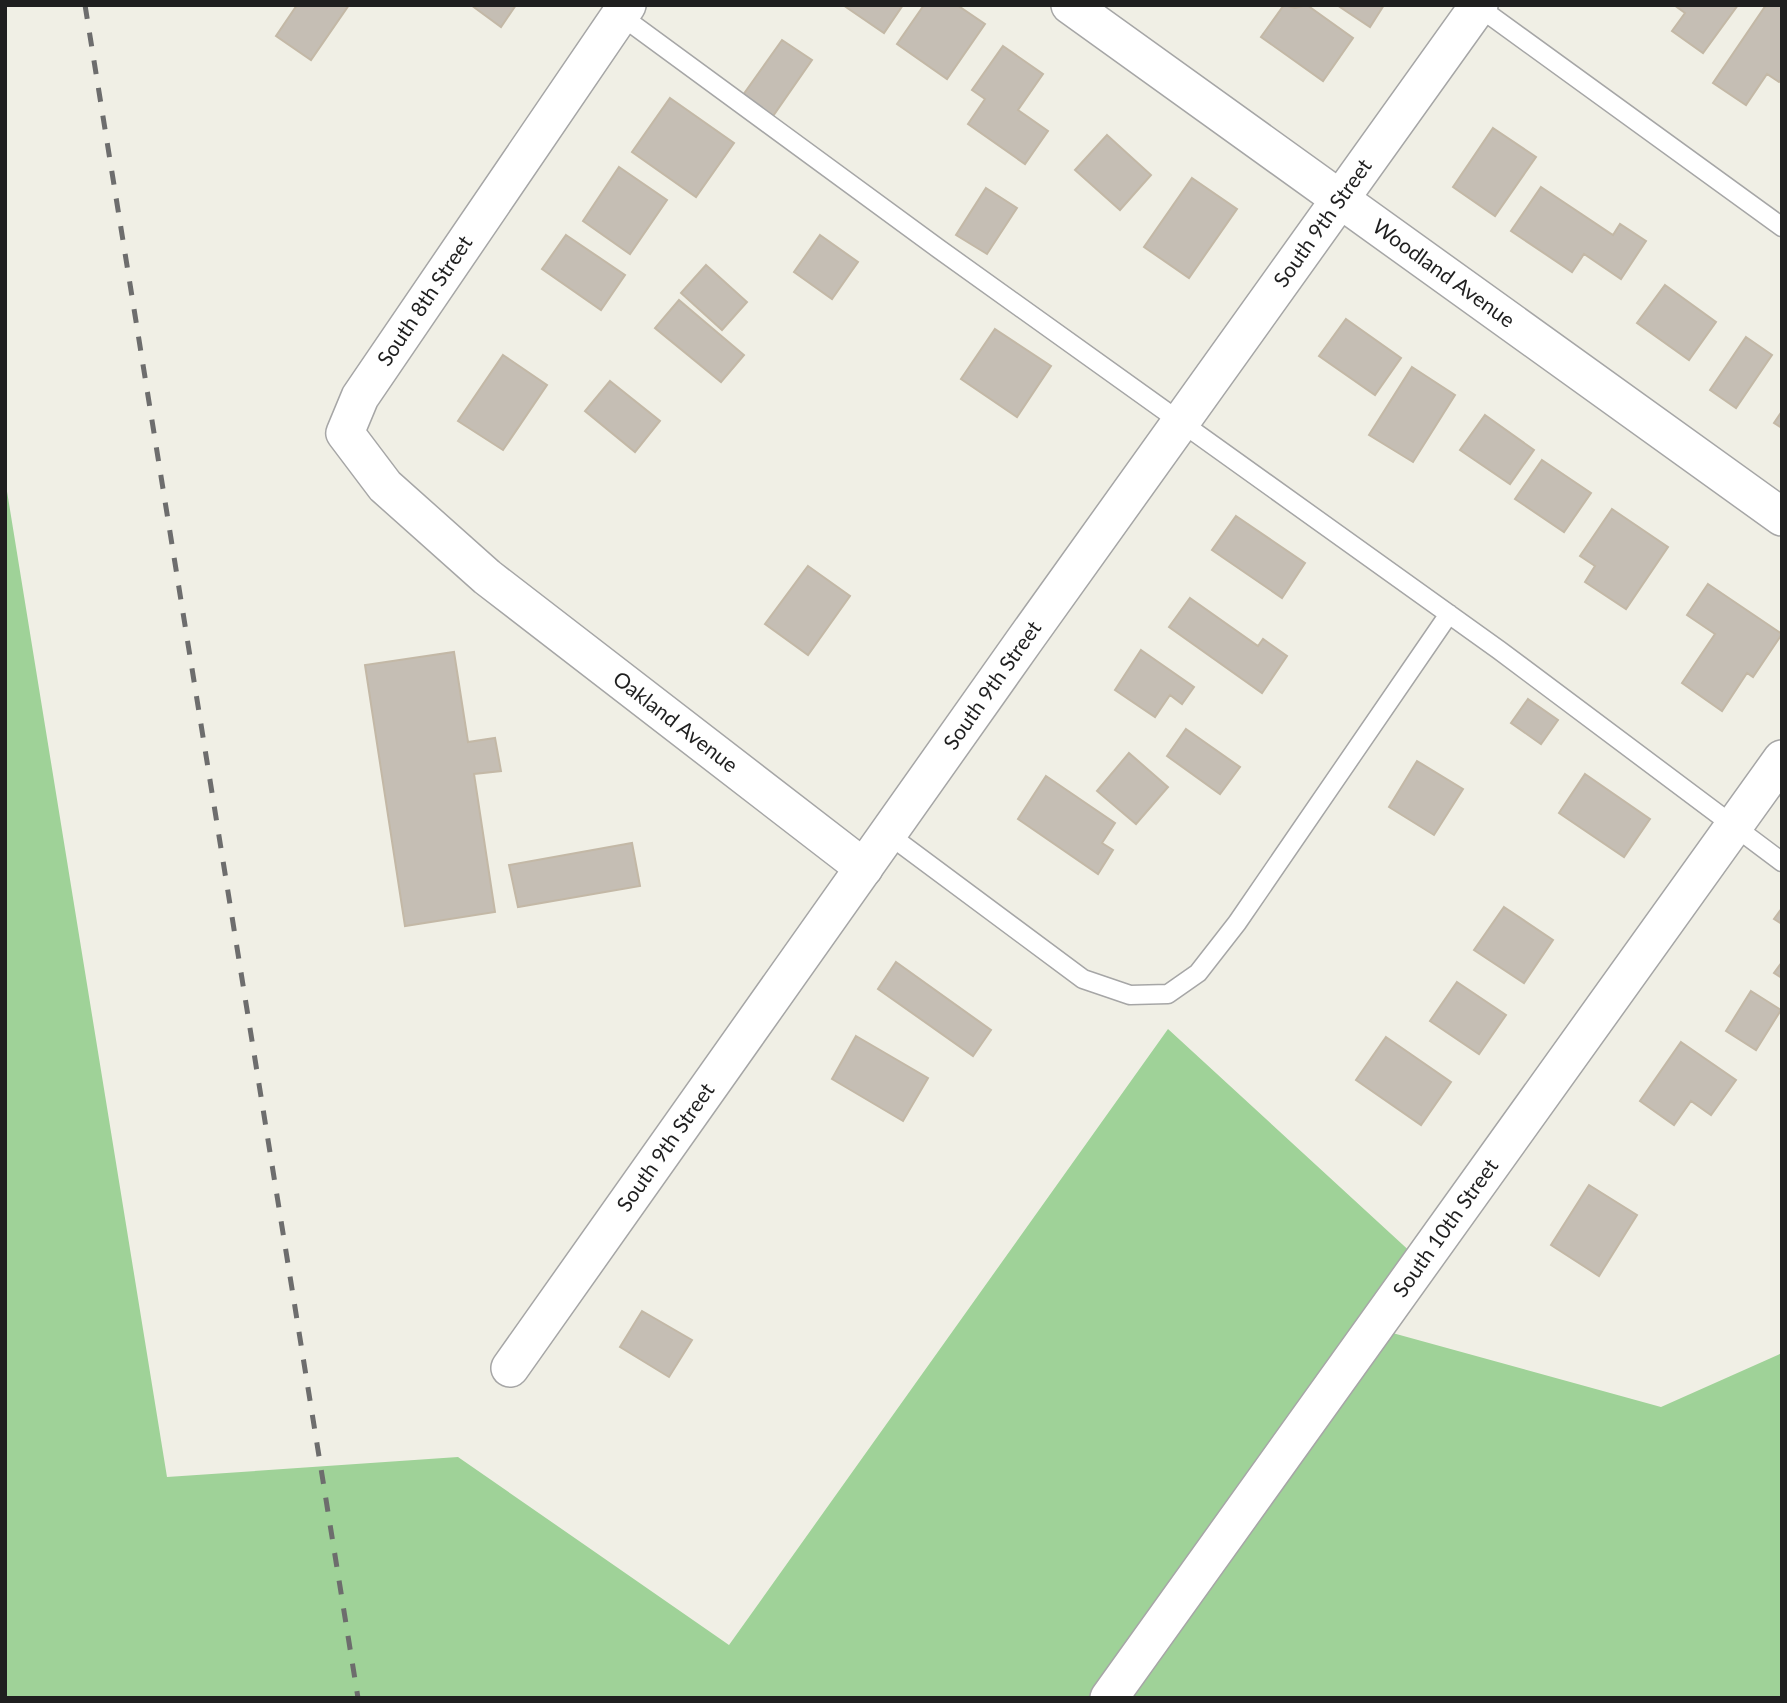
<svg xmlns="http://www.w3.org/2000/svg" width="1787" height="1703" viewBox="0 0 1787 1703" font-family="Lato,sans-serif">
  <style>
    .forest { fill: #9fd298 }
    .building { fill: #c5beb4; stroke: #c3b8a6; stroke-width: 2 }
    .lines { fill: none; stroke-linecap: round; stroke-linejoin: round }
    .service-casing { stroke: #a6a6a6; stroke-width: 21 }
    .minor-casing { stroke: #a6a6a6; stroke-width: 40 }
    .service { stroke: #fff; stroke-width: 18 }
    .minor { stroke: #fff; stroke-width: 37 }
    .rail { stroke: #6d6d6d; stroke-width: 5; stroke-dasharray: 14 14; stroke-linecap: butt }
    .labels { text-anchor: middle; stroke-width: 6; stroke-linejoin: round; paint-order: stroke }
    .street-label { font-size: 21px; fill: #1f1f1f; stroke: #fff }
  </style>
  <rect width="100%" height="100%" fill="#f0efe5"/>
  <path class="forest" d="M5,479L167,1477L458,1457L729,1645L1168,1029L1427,1267L1378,1329L1661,1407L1782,1353V1698H5Z"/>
  <path class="building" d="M297,5H349L311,60L276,36Z
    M471,5H516L501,27Z
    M843,5H903L884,33Z
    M924,5H957L985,24L947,79L897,44Z
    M1284,5L1295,8L1307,5L1353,38L1323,81L1261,37Z
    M1337,5H1384L1370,27Z
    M1674,5H1738L1703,53L1672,31L1685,13Z
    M1766,5H1782V79L1779,82L1767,74L1746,105L1713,83Z
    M782,40L812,60L773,116L743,95Z
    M1003,46L1043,74L1018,110L1048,131L1025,164L968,124L985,99L972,90Z
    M670,98L734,143L696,197L632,152Z
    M1493,128L1536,157L1495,216L1453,187Z
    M1107,135L1151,175L1120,210L1075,170Z
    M619,167L667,200L630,254L583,221Z
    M1192,178L1237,209L1189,278L1144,247Z
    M1541,187L1613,235L1620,224L1646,241L1621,279L1584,254L1572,272L1511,231Z
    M986,188L1017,208L987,254L956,235Z
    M566,235L625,275L601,310L542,269Z
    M820,235L858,262L832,299L794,272Z
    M706,265L747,302L722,330L681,293Z
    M1665,285L1716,322L1689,360L1637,323Z
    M679,300L744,355L721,382L655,328Z
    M1346,319L1401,358L1375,395L1319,356Z
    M995,329L1051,366L1017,417L961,379Z
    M1746,337L1772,355L1736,408L1710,390Z
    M503,355L547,385L503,450L458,421Z
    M1412,367L1455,395L1413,462L1369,435Z
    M610,381L660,421L635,452L585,411Z
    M1782,411V428L1774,423Z
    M1485,415L1534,450L1510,484L1460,450Z
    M1542,460L1591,493L1564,532L1515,499Z
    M1612,509L1668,547L1626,609L1585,582L1595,566L1580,556Z
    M1236,516L1305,563L1282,598L1212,550Z
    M808,566L850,596L808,655L765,624Z
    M1708,584L1782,634L1753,677L1747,673L1722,711L1682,683L1715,634L1687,615Z
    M1190,598L1258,646L1263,639L1287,656L1262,693L1169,627Z
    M1141,650L1194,687L1182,704L1170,695L1155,717L1115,690Z
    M454,652L468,742L495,738L501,771L474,774L495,912L405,926L365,665Z
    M1528,699L1558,720L1541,744L1511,723Z
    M1186,729L1240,767L1220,794L1167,756Z
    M1129,753L1168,787L1136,824L1097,791Z
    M1417,761L1463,789L1434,835L1389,807Z
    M1585,774L1650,819L1624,857L1559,813Z
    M1046,776L1115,823L1102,843L1113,850L1098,874L1018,819Z
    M632,843L640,886L518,907L509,865Z
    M1504,907L1553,940L1524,983L1474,950Z
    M1782,908V924L1774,919Z
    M896,962L991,1030L973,1056L878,989Z
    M1782,962V978L1774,973Z
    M1457,982L1506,1015L1479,1054L1430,1021Z
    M1751,991L1781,1010L1756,1050L1726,1031Z
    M856,1036L928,1078L903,1121L832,1079Z
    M1386,1037L1451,1082L1421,1125L1356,1080Z
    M1681,1042L1736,1080L1711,1115L1691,1101L1674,1125L1640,1101Z
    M1589,1185L1637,1215L1599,1276L1551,1245Z
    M642,1311L692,1340L669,1377L620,1347Z"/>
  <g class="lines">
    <g class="service-casing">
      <path id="service" d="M1476,5L1782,227
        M620,15L939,249L1499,650L1782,862
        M888,834L1083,979L1130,995L1168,994L1198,973L1237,923L1449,614"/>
    </g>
    <g class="minor-casing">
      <g id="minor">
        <path id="s1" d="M627,5L360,397L345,433L385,486L487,577L864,868"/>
        <path id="s2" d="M1070,5L1782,517"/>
        <path id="s3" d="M510,1368L1024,641L1479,5"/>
        <path id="s4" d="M1109,1698L1782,759"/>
      </g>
    </g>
    <use href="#service" class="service"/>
    <use href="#minor" class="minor"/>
    <path class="rail" d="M85,5L358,1698"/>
  </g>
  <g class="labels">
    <g class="street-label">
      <text dy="7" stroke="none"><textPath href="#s3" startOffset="1404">South 9th Street</textPath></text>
      <text dy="7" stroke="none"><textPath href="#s2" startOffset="460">Woodland Avenue</textPath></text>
      <text transform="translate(425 301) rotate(-56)" y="7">South 8th Street</text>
      <text dy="7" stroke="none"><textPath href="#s3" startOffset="836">South 9th Street</textPath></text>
      <text dy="7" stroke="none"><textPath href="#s1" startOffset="954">Oakland Avenue</textPath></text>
      <text dy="7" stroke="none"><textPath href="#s3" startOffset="270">South 9th Street</textPath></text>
      <text dy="7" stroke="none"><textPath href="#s4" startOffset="578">South 10th Street</textPath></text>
    </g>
  </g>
  <rect width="1787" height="1703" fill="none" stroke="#1f1f1f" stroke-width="14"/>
</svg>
